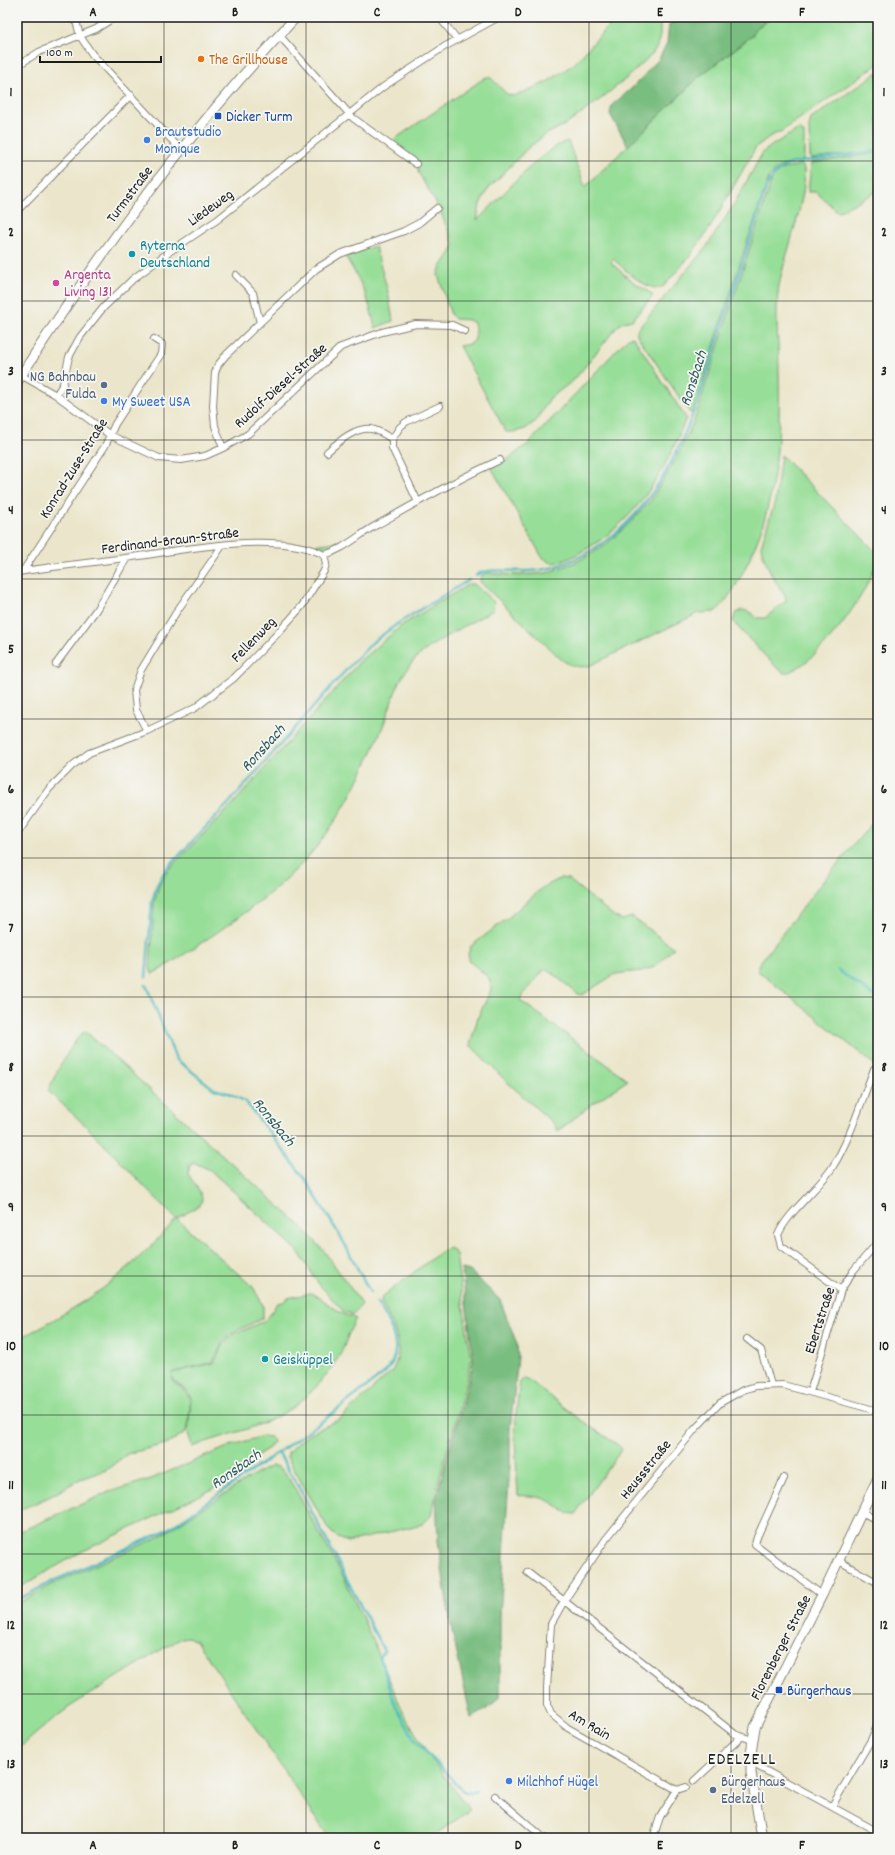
<svg xmlns="http://www.w3.org/2000/svg" width="895" height="1855" viewBox="0 0 895 1855" font-family="Dekko,sans-serif">
  <style>
    .green { fill: #97de98; stroke: #5a7d5a }
    .forest { fill: #79bd80; stroke: #4a6c4e }
    .lines { fill: none; stroke-linecap: round; stroke-linejoin: round }
    .stream { stroke: #4cbbc1; stroke-width: 2.5 }
    .street-casing { stroke: #848174; stroke-width: 8 }
    .secondary-casing { stroke: #848174; stroke-width: 11 }
    .street { stroke: #fff; stroke-width: 6 }
    .secondary { stroke: #fff; stroke-width: 9 }
    .grid { fill: none; stroke: #1c1c1c; stroke-width: 1; stroke-opacity: 0.55 }
    .food-dot { fill: #e8710a; stroke: #f6f6f2; stroke-width: 1.5 }
    .transit-dot { fill: #1a4fb4; stroke: #f6f6f2; stroke-width: 1.5 }
    .shop-dot { fill: #3f7fe0; stroke: #f6f6f2; stroke-width: 1.5 }
    .culture-dot { fill: #0f9aa8; stroke: #f6f6f2; stroke-width: 1.5 }
    .hotel-dot { fill: #d1479c; stroke: #f6f6f2; stroke-width: 1.5 }
    .service-dot { fill: #5c6f8a; stroke: #f6f6f2; stroke-width: 1.5 }
    .labels { text-anchor: middle; stroke-width: 3.5; stroke-linejoin: round; paint-order: stroke }
    .food-label { font-size: 15px; fill: #c56008; stroke: #f6f6f2; text-anchor: start }
    .transit-label { font-size: 15px; fill: #164399; stroke: #f6f6f2; text-anchor: start }
    .shop-label { font-size: 15px; fill: #366cbe; stroke: #f6f6f2; text-anchor: start }
    .street-label { font-size: 15px; fill: #1c1c1c; stroke: #f6f6f2 }
    .culture-label { font-size: 15px; fill: #0d838f; stroke: #f6f6f2; text-anchor: start }
    .hotel-label { font-size: 15px; fill: #b23c85; stroke: #f6f6f2; text-anchor: start }
    .service-label { font-size: 15px; fill: #4e5e75; stroke: #f6f6f2; text-anchor: end }
    .water-label { font-size: 16px; font-style: italic; fill: #2f5c5e; stroke: #f6f6f2 }
    .quarter-label { font-size: 17px; letter-spacing: 1px; fill: #1c1c1c; stroke: #f6f6f2 }
    .neatline { fill: none; stroke: #1c1c1c; stroke-width: 1.5 }
    .grid-label { font-size: 13px; text-anchor: middle; font-weight: bold; fill: #1c1c1c }
  </style>
  <rect width="100%" height="100%" fill="#f6f6f2"/>
  <filter id="ink" filterUnits="userSpaceOnUse"><feTurbulence type="fractalNoise" baseFrequency=".025" numOctaves="2"/><feDisplacementMap in="SourceGraphic" scale="8" xChannelSelector="R" yChannelSelector="G"/><feConvolveMatrix kernelMatrix="1 2 1 2 8 2 1 2 1" color-interpolation-filters="sRGB"/></filter>
  <filter id="wash" filterUnits="userSpaceOnUse"><feTurbulence type="fractalNoise" baseFrequency=".012" numOctaves="4" result="noise"/><feDisplacementMap in="SourceGraphic" scale="16" xChannelSelector="R" yChannelSelector="G"/><feGaussianBlur stdDeviation="0.9" result="paint"/><feColorMatrix in="noise" values="0 0 0 0 0 0 0 0 0 0 0 0 0 0 0 0 0 1.4 0 .05"/><feComposite in="paint" operator="in"/></filter>
  <g filter="url(#wash)">
    <rect width="100%" height="100%" fill="#ebe6cb"/>
    <path class="green" d="M617,17H660V35L657,47L652,54L628,77L598,101L570,122L545,135L528,148L488,189L480,204L477,220C500,200 540,149 568,141L585,187L700,76L753,35L755,29L773,17H878V64L782,131L769,137L756,147L711,226L690,256L664,286C650,296 624,268 613,259L611,263L632,281L652,294V297L632,320L623,322L617,327L574,380L550,398L536,421L525,429L513,432H506L459,346C477,343 477,341 474,323L469,320L455,319L451,315L438,275C440,264 451,256 454,245L439,208L418,172V163L390,142L486,77L491,78L507,94L514,96L547,82L574,64Z
      M878,72V150L813,159L810,157L809,127L811,119Z
      M799,129L804,133V158L802,161L778,167L769,177L742,257L694,408L692,412L690,413L637,335V330L707,246L733,206L763,152L774,144Z
      M878,153V191L838,212L816,192H808L811,163Z
      M802,164C814,184 780,265 778,293C775,319 779,346 779,372C781,438 776,511 744,570C738,583 726,603 715,612L699,613L589,666C577,668 570,666 561,659L480,582L481,576L487,573L520,575L546,573L576,562L603,547L630,523L651,500L675,461L694,421L772,179L780,170Z
      M375,246L388,292L393,321L375,328C370,301 360,279 345,256Z
      M631,337L634,338L686,418C664,475 635,523 581,552C573,557 558,565 549,562C547,561 544,558 542,557L491,467L508,459L528,444L628,338Z
      M781,455L878,554C876,584 816,669 784,673L775,666L733,622C736,605 748,609 757,618H765L786,601C785,594 783,593 779,587C772,576 763,559 761,546L775,501Z
      M346,541L333,549L312,545Z
      M469,584H474L494,602L493,610C471,623 434,641 416,658C397,677 391,707 381,731C366,766 349,802 327,833C286,891 223,928 165,967L152,974L150,968L154,903L159,886L168,870L232,805L363,658L402,625Z
      M878,816V1064L876,1066L758,971V965L820,885Z
      M561,878L568,879L615,917L622,920L632,917L674,948L655,967L641,971L615,974L582,995L578,994L548,970H544L520,999L521,1001L628,1080L592,1104L558,1131L553,1123L506,1081L470,1045L478,1017L491,990V983L488,977L470,962L468,954L471,946L508,918L542,888Z
      M85,1031L302,1227L324,1251L362,1304L353,1315L343,1311L318,1283L298,1251L210,1170L195,1163L190,1165L188,1174C209,1205 207,1200 177,1219L253,1287L263,1305V1318L232,1333L223,1342L213,1362L171,1373L214,1363L225,1342L233,1335L264,1321L269,1316L277,1303L283,1302L288,1298L311,1293L319,1297L339,1312L356,1319C348,1331 346,1346 338,1358C326,1376 311,1395 293,1407C264,1428 225,1434 192,1447L188,1433L191,1399L187,1391L175,1382L172,1376L174,1383C198,1397 189,1409 186,1432L169,1443L127,1454L106,1470L80,1479L51,1496L17,1511V1340C42,1326 67,1313 91,1297C122,1275 151,1248 176,1219L87,1127L48,1091C53,1079 74,1037 85,1031Z
      M450,1248L453,1250L456,1255L471,1359L467,1380L434,1498L431,1516L423,1524L348,1542L338,1538L329,1530L287,1457L289,1451L295,1445L309,1434L340,1419L392,1371C407,1347 392,1324 381,1302L382,1297L443,1250Z
      M523,1378L529,1380L578,1418L618,1445L622,1449L575,1514C563,1514 557,1504 547,1500C538,1496 528,1496 518,1495L515,1439L516,1413L520,1381Z
      M262,1436L271,1437L273,1442L269,1448L251,1459L213,1489L81,1552L17,1589V1534L21,1531L109,1492L151,1479L230,1446Z
      M272,1466L278,1467L284,1471L298,1494L345,1580L369,1632L404,1714L430,1757L470,1810L430,1838H329L219,1674L196,1641L188,1637L182,1638L164,1648L71,1706L52,1720L17,1750V1604L52,1584L157,1538L255,1474Z"/>
    <path class="forest" d="M689,17H772L755,29L753,35L700,76L628,146L610,114L612,105L630,90L659,59L667,43L669,24Z
      M462,1269L470,1271L500,1300L517,1344L518,1357L510,1430V1464L500,1616V1697L493,1705L471,1718L452,1631L445,1590L438,1540L436,1498L469,1380L473,1360Z"/>
    <g class="lines">
      <path class="stream" d="M476,575C491,567 513,572 530,571C550,570 569,563 587,553C669,508 696,409 722,326C737,280 752,234 766,188C773,174 778,167 794,163L878,151
        M838,970L878,999
        M146,977L152,902L157,885L166,869L229,803L346,670L374,641L400,622L469,580
        M146,985L176,1059L214,1089L231,1094L246,1102L305,1179L342,1239L370,1292
        M278,1452L302,1493L384,1651L380,1657L396,1707L415,1740L463,1791L470,1793L476,1791
        M17,1600L51,1582L159,1534L176,1524L324,1420L383,1374C407,1353 391,1324 377,1302
        M493,1802L537,1838"/>
    </g>
  </g>
  <g filter="url(#ink)">
    <g class="lines">
      <g class="street-casing">
        <path id="street" d="M75,17L80,36L92,54L181,150
          M439,17L457,39
          M279,35L353,118L416,164
          M17,66L39,52L96,29L115,17
          M17,211L131,95
          M236,275L253,293L260,323
          M17,371L26,378L56,395L63,384L69,357L80,337L103,308L133,279L169,252L217,220L383,87L444,47L499,17
          M56,395L110,435L159,458L181,460L205,456L223,448L248,434L341,347L382,332L416,324L452,325L465,331
          M392,439L400,427L406,422L440,406
          M223,448L215,426L213,406L215,373L218,365L226,355L316,269L340,254L404,231L419,223L437,208
          M327,452C338,442 358,424 375,430C381,432 387,436 392,439V448L418,502
          M324,555C343,550 357,536 375,526C416,503 457,479 500,460
          M23,571L105,446L115,424L161,354L162,344L154,339
          M17,572C53,566 90,563 126,558C178,551 278,529 324,555
          M56,664L96,610L127,558
          M147,731L136,710L134,690L141,670L177,611L222,546
          M17,834L49,789L73,765L89,753L147,731L195,708L234,678L276,635L302,606L324,571L326,564L324,555
          M841,1290L781,1246L778,1235C787,1213 818,1189 832,1168C850,1140 862,1099 874,1069L878,1071
          M747,1339L761,1350L771,1385
          M810,1392L841,1290L853,1271L878,1242
          M784,1478L757,1537L755,1544L822,1595
          M862,1512L878,1521
          M839,1561L878,1583
          M527,1572L735,1734L752,1740
          M750,1762L878,1832
          M694,1781L741,1737
          M677,1790L686,1787
          M495,1796L544,1838
          M832,1806L871,1740L878,1724
          M653,1838L660,1817L677,1790L568,1728L551,1714L547,1705V1688L551,1624L564,1601L606,1539L695,1429L720,1403L743,1390L756,1386L783,1385L878,1411"/>
      </g>
      <g class="secondary-casing">
        <path id="secondary" d="M17,382C99,252 191,129 296,17
          M762,1838L751,1773V1753L755,1727L822,1595L878,1478"/>
      </g>
      <use href="#street" class="street"/>
      <use href="#secondary" class="secondary"/>
    </g>
  </g>
  <path class="grid" d="M164,17V1838M306,17V1838M448,17V1838M589,17V1838M731,17V1838M17,161H878M17,301H878M17,440H878M17,579H878M17,719H878M17,858H878M17,997H878M17,1136H878M17,1276H878M17,1415H878M17,1554H878M17,1694H878"/>
  <circle class="food-dot" cx="201" cy="59" r="4"/>
  <g class="transit-dot">
    <rect x="214" y="112" width="8" height="8" rx="2"/>
    <rect x="775" y="1686" width="8" height="8" rx="2"/>
  </g>
  <g class="shop-dot">
    <circle cx="147" cy="140" r="4"/>
    <circle cx="104" cy="401" r="4"/>
    <circle cx="509" cy="1781" r="4"/>
  </g>
  <g class="culture-dot">
    <circle cx="132" cy="254" r="4"/>
    <circle cx="265" cy="1359" r="4"/>
  </g>
  <circle class="hotel-dot" cx="56" cy="283" r="4"/>
  <g class="service-dot">
    <circle cx="104" cy="385" r="4"/>
    <circle cx="713" cy="1790" r="4"/>
  </g>
  <g class="labels">
    <g class="food-label">
      <text x="209" y="64">The Grillhouse</text>
    </g>
    <g class="transit-label">
      <text x="226" y="121">Dicker Turm</text>
      <text x="787" y="1695">Bürgerhaus</text>
    </g>
    <g class="shop-label">
      <text x="155" y="136">Brautstudio<tspan x="155" dy="17">Monique</tspan></text>
      <text x="112" y="406">My Sweet USA</text>
      <text x="517" y="1786">Milchhof Hügel</text>
    </g>
    <g class="street-label">
      <text transform="translate(129 194) rotate(-53)" y="5">Turmstraße</text>
      <text transform="translate(210 207) rotate(-36)" y="5">Liedeweg</text>
      <text transform="translate(280 385) rotate(-42)" y="5">Rudolf-Diesel-Straße</text>
      <text transform="translate(73 468) rotate(-58)" y="5">Konrad-Zuse-Straße</text>
      <text transform="translate(170 540) rotate(-7)" y="5">Ferdinand-Braun-Straße</text>
      <text transform="translate(253 639) rotate(-46)" y="5">Fellenweg</text>
      <text transform="translate(819 1320) rotate(-72)" y="5">Ebertstraße</text>
      <text transform="translate(645 1469) rotate(-51)" y="5">Heussstraße</text>
      <text transform="translate(780 1647) rotate(-63)" y="5">Florenberger Straße</text>
      <text transform="translate(590 1724) rotate(31)" y="5">Am Rain</text>
    </g>
    <g class="culture-label">
      <text x="140" y="250">Ryterna<tspan x="140" dy="17">Deutschland</tspan></text>
      <text x="273" y="1364">Geisküppel</text>
    </g>
    <g class="hotel-label">
      <text x="64" y="279">Argenta<tspan x="64" dy="17">Living 131</tspan></text>
    </g>
    <g class="service-label">
      <text x="96" y="381">NG Bahnbau<tspan x="96" dy="17">Fulda</tspan></text>
      <text x="721" y="1786" text-anchor="start">Bürgerhaus<tspan x="721" dy="17">Edelzell</tspan></text>
    </g>
    <g class="water-label">
      <text transform="translate(692 378) rotate(-72)" y="6">Ronsbach</text>
      <text transform="translate(262 747) rotate(-48)" y="6">Ronsbach</text>
      <text transform="translate(275 1121) rotate(51)" y="6">Ronsbach</text>
      <text transform="translate(235 1468) rotate(-35)" y="6">Ronsbach</text>
    </g>
    <g class="quarter-label">
      <text x="742" y="1764">EDELZELL</text>
    </g>
  </g>
  <rect width="895" height="1855" fill="none" stroke="#f6f6f2" stroke-width="44"/>
  <path d="M40 56v6h121v-6" fill="none" stroke="#1c1c1c" stroke-width="2"/>
  <text x="46" y="56" font-size="12" fill="#1c1c1c" stroke="#f6f6f2" stroke-width="3" paint-order="stroke">100 m</text>
  <rect x="22" y="22" width="851" height="1811" class="neatline"/>
  <g class="grid-label">
    <text x="93" y="16">A</text>
    <text x="235" y="16">B</text>
    <text x="377" y="16">C</text>
    <text x="518" y="16">D</text>
    <text x="660" y="16">E</text>
    <text x="802" y="16">F</text>
    <text x="11" y="96">1</text>
    <text x="884" y="96">1</text>
    <text x="11" y="236">2</text>
    <text x="884" y="236">2</text>
    <text x="11" y="375">3</text>
    <text x="884" y="375">3</text>
    <text x="11" y="514">4</text>
    <text x="884" y="514">4</text>
    <text x="11" y="653">5</text>
    <text x="884" y="653">5</text>
    <text x="11" y="793">6</text>
    <text x="884" y="793">6</text>
    <text x="11" y="932">7</text>
    <text x="884" y="932">7</text>
    <text x="11" y="1071">8</text>
    <text x="884" y="1071">8</text>
    <text x="11" y="1211">9</text>
    <text x="884" y="1211">9</text>
    <text x="11" y="1350">10</text>
    <text x="884" y="1350">10</text>
    <text x="11" y="1489">11</text>
    <text x="884" y="1489">11</text>
    <text x="11" y="1629">12</text>
    <text x="884" y="1629">12</text>
    <text x="11" y="1768">13</text>
    <text x="884" y="1768">13</text>
    <text x="93" y="1849">A</text>
    <text x="235" y="1849">B</text>
    <text x="377" y="1849">C</text>
    <text x="518" y="1849">D</text>
    <text x="660" y="1849">E</text>
    <text x="802" y="1849">F</text>
  </g>
</svg>
